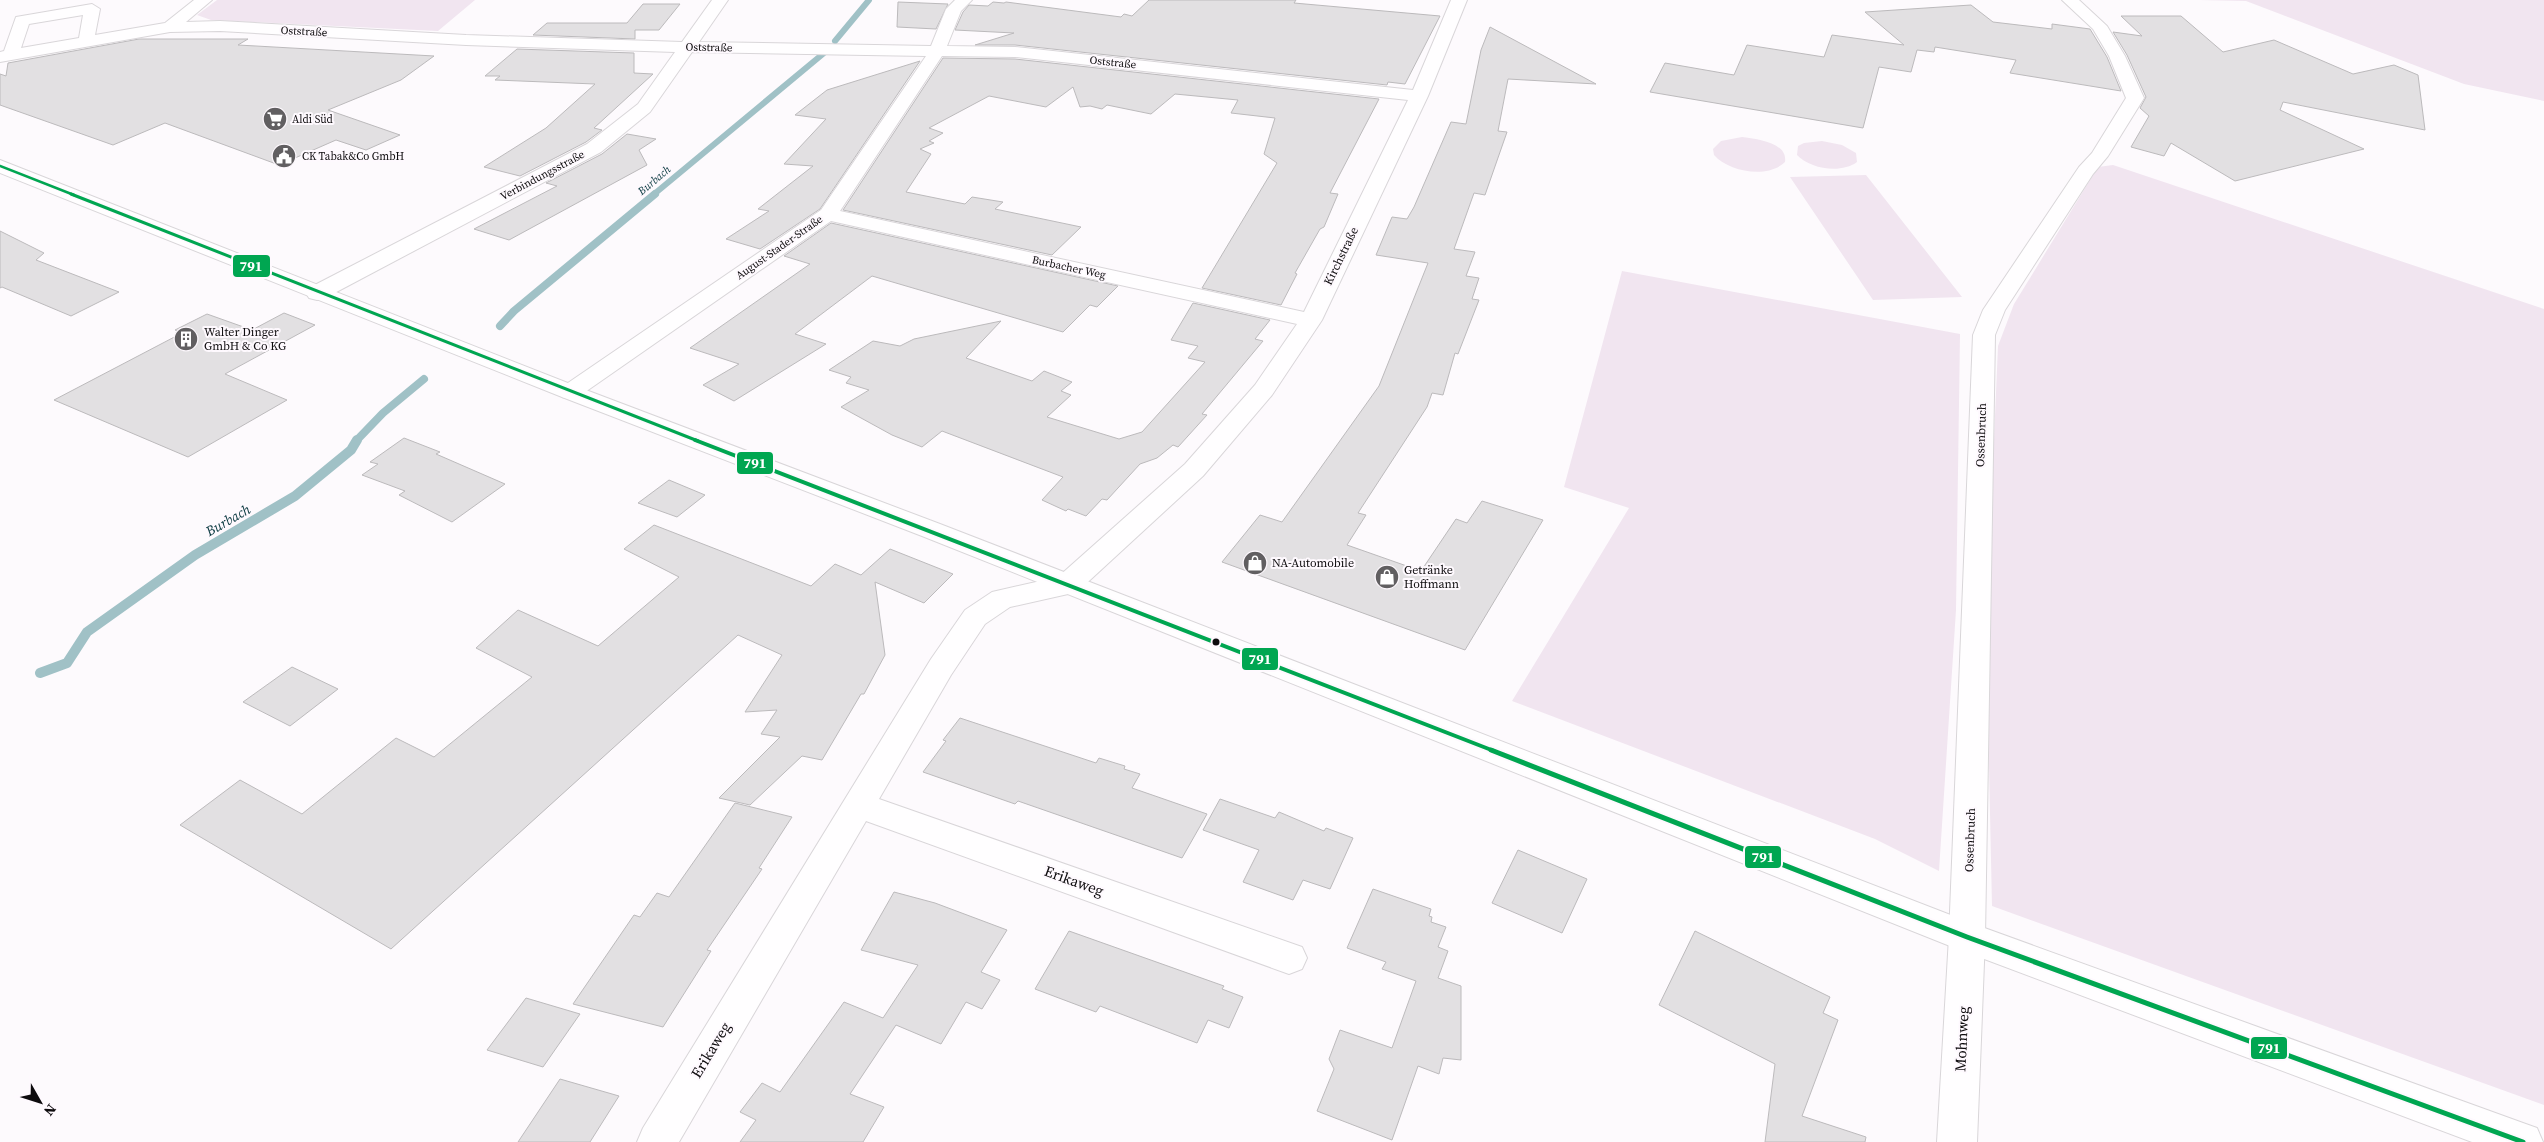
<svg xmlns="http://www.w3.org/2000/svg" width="2544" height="1142" viewBox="0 0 2544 1142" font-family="'Source Serif 4',serif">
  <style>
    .green { fill: #f1e5f0 }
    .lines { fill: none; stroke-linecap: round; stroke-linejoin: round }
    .stream-far2 { stroke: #a0c1c6; stroke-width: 6 }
    .stream-far1 { stroke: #a0c1c6; stroke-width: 8 }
    .stream { stroke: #a0c1c6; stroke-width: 10 }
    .building { fill: #e2e0e2; stroke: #bcbabc }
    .minor-casing { stroke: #d9d6d9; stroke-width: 2 }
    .major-casing { stroke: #d9d6d9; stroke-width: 2 }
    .minor { fill: #fffeff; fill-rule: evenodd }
    .major { fill: #fffeff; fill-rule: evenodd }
    .bus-1-far3-casing { stroke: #fef9fe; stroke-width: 5 }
    .bus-1-far2-casing { stroke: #fef9fe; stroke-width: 6 }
    .bus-1-far1-casing { stroke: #fef9fe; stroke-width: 8 }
    .bus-1-casing { stroke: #fef9fe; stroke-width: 9 }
    .bus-1-far3 { stroke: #00a651; stroke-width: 2.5 }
    .bus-1-far2 { stroke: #00a651; stroke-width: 3 }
    .bus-1-far1 { stroke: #00a651; stroke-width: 4 }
    .bus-1 { stroke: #00a651; stroke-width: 5 }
    .bus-dot { fill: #0d0b0d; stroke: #fef9fe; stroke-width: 2 }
    .labels { text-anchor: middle; stroke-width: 4; stroke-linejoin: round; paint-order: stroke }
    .far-street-label { font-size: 11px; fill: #0d0b0d; stroke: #fef9fe }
    .far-poi-label { font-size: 11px; fill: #0d0b0d; stroke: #fef9fe; text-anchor: start }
    .far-water-label { font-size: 11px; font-style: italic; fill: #08383e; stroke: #fef9fe }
    .street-label { font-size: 12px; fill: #0d0b0d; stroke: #fef9fe }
    .poi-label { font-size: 12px; fill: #0d0b0d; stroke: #fef9fe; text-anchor: start }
    .water-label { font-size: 14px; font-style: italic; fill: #08383e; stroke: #fef9fe }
    .near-street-label { font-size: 15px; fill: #0d0b0d; stroke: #fef9fe }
    .line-badge { stroke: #fef9fe; stroke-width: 2 }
    .badge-label { font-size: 14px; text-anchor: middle; font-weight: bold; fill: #fff }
  </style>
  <rect width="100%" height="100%" fill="#fdfafd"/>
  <path class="green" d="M217,0H475L438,31L211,20L197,15Z
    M2199,0H2544V101L2464,84L2246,1Z
    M1742,137C1756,139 1788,142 1785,162C1768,179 1729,172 1714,155L1713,149L1721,141Z
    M1822,141L1842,145L1856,153L1857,162C1841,174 1810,169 1797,155L1798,146L1804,143Z
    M2113,165L2544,309V1105L1992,906L1986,626L1998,346L2014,304L2098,167Z
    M1866,175L1962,297L1873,300L1790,177Z
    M1622,271L1960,334L1956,610L1939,871L1875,839L1512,701L1629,508L1564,487Z"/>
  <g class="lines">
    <path class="stream-far2" d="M835,41L869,0
      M653,195L824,53"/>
    <path class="stream-far1" d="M500,326L514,311L655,194
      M356,441L383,413L424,379"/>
    <path class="stream" d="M40,673L67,663L87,632L195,555L295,496L351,450L357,440"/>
  </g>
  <path class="building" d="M1149,0H1296L1294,3L1440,16L1405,84L1388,82L1387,85L1015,45H975L1014,33L955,30L963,12L969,5L988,6L993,2L1004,3L1006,2L1121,17L1124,14L1132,16Z
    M898,2L948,4L936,29L897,27Z
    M643,4H680L659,30H635V39L533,35L547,23H627Z
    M1971,5L1993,22L2052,29V24L2090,29L2107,57L2121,91L2010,73L2016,60L1935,47L1934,52L1917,50L1911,72L1879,67L1863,128L1650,92L1665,63L1734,75L1747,45L1824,57L1832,35L1904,45L1865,12Z
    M2121,16H2181L2223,52L2274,40L2353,74L2394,65L2418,75L2425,130L2283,102L2280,110L2364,149L2235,181L2171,143L2164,156L2131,147L2149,116L2140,108L2146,97L2127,55L2113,32L2142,36Z
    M1490,27L1596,84L1508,79L1498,131L1507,132L1485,195L1474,193L1454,249L1475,252L1466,276L1479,278L1472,299L1479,300L1458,354L1455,353L1443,395L1432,393L1427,407L1358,513L1366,515L1347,545L1421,571L1456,519L1467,523L1482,501L1543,520L1465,650L1222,562L1260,515L1282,522L1379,386L1428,263L1376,255L1392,217L1407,219L1414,207L1451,122L1466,124L1481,50Z
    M139,39H248L238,45L434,56L401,80L328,110L400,135L366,150L336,140L279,165L165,123L113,145L0,105V74L6,76L8,63Z
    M517,49L634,53V73L653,74L594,128L602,130L586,142L520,176L484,167L546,128L595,84L495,80L500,76H485Z
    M943,58L1015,59L1379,99L1330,193L1338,194L1324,227L1320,229L1295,273L1297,274L1281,305L1202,288L1277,163L1264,154L1275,118L1231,113L1238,100L1175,94L1151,114L1107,105L1102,109L1090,106L1080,107L1073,87L1046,107L989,96L929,128L943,133L929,141L934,143L920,149L931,154L906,192L965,204L972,197L1003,202L995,209L1081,227L1052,255L843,210Z
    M920,61L820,209L760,249L726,239L769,211L758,209L813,166L784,164L826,119L795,115L827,90Z
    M627,134L656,139L639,150L647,165L509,240L474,229L557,186L546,183L602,154Z
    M831,223L1118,286L1097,307L1090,305L1063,332L872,276L795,334L826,344L734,401L703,385L739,364L690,348L810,264L784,256Z
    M0,231L44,253L36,260L119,292L71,316L2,287L0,288Z
    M1193,303L1270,320L1255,339L1263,341L1202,414L1207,415L1178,447L1173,445L1157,458L1140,464L1107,500L1102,499L1086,516L1068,509L1066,511L1042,500L1063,477L942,431L922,447L892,435L841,407L869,390L846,383L851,377L829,370L873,341L900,346L914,339L1001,321L966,358L1032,381L1044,371L1072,382L1061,391L1071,395L1047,417L1119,439L1142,432L1205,362L1188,358L1198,346L1171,340Z
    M284,313L315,325L225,374L287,400L188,457L54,400L182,333L175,330L207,314L252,330Z
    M404,438L440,452L436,454L505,484L452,522L399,495L405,491L362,475L378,464L370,462Z
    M669,480L705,495L677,517L638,503Z
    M654,525L811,586L835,564L861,575L890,549L953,574L924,603L875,582L885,655L864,694H861L822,760L802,756L750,805L719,798L780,737L761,734L777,710L745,712L782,655L738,635L391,949L180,825L240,780L302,814L396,738L434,757L532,677L476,648L518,610L598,646L679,577L624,549Z
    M292,667L338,689L290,726L243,702Z
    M960,718L1096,763L1099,758L1125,766L1124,769L1140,774L1132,788L1207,814L1182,858L1018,801L1015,804L923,772L946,741L943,740Z
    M1220,799L1275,818L1279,812L1324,831L1326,828L1353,838L1330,889L1303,880L1293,900L1243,882L1259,850L1203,830Z
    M735,803L792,817L759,868L762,869L707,950L711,951L663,1027L573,1004L634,915L640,917L657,893L669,897Z
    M1518,850L1587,879L1562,933L1492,903Z
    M1373,889L1431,909L1429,916L1432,917L1431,922L1446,927L1438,947L1448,951L1438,978L1461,986V1060L1443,1058L1439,1074L1418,1066L1392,1140L1317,1111L1334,1069L1329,1059L1340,1030L1392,1048L1416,981L1382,969L1386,962L1347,948Z
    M894,892L935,903L1007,930L981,972L1000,980L982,1009L966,1002L941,1044L896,1025L850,1094L884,1107L863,1142H740L756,1120L740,1112L762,1083L780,1092L844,1002L883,1018L918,965L861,950Z
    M1069,931L1224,986L1222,989L1243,997L1229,1028L1208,1020L1197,1043L1100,1006L1096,1012L1035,989Z
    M1695,931L1830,997L1823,1013L1838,1020L1802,1116L1866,1137L1865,1142H1765L1775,1064L1659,1005Z
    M526,998L580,1014L543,1067L487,1050Z
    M560,1079L619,1096L590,1142H518Z"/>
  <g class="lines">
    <g class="minor-casing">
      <path id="minor" d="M194,0H212L186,22L220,21L466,35L682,42L712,0H728L699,42L931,46L946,9L955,0H972L961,11L947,46L1015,47L1413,90L1451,0H1467L1428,96L1322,320L1272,395L1203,476L1077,592L1010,607L985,624L951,675L879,799L1302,947L1307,958L1302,969L1289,974L866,821L679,1142H637L643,1128L931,659L965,610L992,592L1058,577L1185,464L1255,385L1297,324L831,221L578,397L570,399L562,397L558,392L562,387L821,210L926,56L692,52L650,112L601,152L325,298L317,300L309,298L306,293L309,288L587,144L638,104L675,52L466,45L220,31L170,32L0,62V52L4,51L16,17L92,4L100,9L95,35L165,23ZM83,15L79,38L21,48L29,24ZM942,56L1015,57L1408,100L1304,312L840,211Z
        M2062,0H2079L2107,26L2125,56L2144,98L2108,156L2093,174L2005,310L1995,335L1985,937L1977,1142H1937L1949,937L1973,335L1983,310L2079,167L2092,153L2126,98L2109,56L2093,29Z"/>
    </g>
    <g class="major-casing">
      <path id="major" d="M0,160L578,387L940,524L1979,926L2523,1123L2537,1128L2543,1142H2472L1955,948L922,536L562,397L0,173Z"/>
    </g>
    <use href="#minor" class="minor"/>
    <use href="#major" class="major"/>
    <g class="bus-1-far3-casing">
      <path id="bus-1-far3" d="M0,166L74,195"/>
    </g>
    <g class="bus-1-far2-casing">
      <path id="bus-1-far2" d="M71,194L698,441"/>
    </g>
    <g class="bus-1-far1-casing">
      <path id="bus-1-far1" d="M695,440L1494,751"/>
    </g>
    <g class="bus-1-casing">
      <path id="bus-1" d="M1491,750L1967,937L2523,1142"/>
    </g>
    <use href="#bus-1-far3" class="bus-1-far3"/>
    <use href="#bus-1-far2" class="bus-1-far2"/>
    <use href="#bus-1-far1" class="bus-1-far1"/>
    <use href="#bus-1" class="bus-1"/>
  </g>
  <defs>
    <g id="supermarket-disc" transform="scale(1.25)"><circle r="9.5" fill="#615f61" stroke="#fef9fe"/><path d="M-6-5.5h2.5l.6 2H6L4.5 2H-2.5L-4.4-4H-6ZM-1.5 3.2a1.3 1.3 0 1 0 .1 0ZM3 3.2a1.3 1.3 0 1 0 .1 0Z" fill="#fff"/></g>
    <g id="civic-disc" transform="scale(1.25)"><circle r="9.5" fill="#615f61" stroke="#fef9fe"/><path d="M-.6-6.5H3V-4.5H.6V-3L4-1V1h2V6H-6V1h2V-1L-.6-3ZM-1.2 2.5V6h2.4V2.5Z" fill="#fff"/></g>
    <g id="building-disc" transform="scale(1.25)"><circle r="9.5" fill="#615f61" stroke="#fef9fe"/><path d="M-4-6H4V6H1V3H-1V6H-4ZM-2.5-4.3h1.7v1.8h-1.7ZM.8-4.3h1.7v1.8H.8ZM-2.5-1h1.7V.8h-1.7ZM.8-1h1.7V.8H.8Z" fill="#fff"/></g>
    <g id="shop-disc" transform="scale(1.25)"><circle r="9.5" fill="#615f61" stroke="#fef9fe"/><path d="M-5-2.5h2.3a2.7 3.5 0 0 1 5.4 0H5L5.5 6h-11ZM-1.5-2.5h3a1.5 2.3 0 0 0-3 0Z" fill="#fff"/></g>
  </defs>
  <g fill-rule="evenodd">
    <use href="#supermarket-disc" x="275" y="119"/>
    <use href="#civic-disc" x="284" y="156"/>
    <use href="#building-disc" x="186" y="339"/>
    <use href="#shop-disc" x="1255" y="563"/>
    <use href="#shop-disc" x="1387" y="577"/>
  </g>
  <circle class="bus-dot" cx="1216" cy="642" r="4.5"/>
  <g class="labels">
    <g class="far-street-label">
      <text transform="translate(304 31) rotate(3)" y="4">Oststraße</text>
      <text transform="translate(709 47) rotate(1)" y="4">Oststraße</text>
      <text transform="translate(1113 62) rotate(6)" y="4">Oststraße</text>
      <text transform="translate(542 175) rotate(-28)" y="4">Verbindungsstraße</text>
      <text transform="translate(779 247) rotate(-35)" y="4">August-Stader-Straße</text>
      <text transform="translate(1069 267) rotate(12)" y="4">Burbacher Weg</text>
    </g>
    <g class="far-poi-label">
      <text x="292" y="123">Aldi Süd</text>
      <text x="302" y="160">CK Tabak&amp;Co GmbH</text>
    </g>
    <g class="far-water-label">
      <text transform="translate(654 180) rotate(-40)" y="4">Burbach</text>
    </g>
    <g class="street-label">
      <text transform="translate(1341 256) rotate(-64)" y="4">Kirchstraße</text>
      <text transform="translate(1981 435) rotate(-88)" y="4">Ossenbruch</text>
      <text transform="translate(1970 840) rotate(-88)" y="4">Ossenbruch</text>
    </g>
    <g class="poi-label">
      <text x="204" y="336">Walter Dinger<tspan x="204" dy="14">GmbH &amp; Co KG</tspan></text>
      <text x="1272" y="567">NA-Automobile</text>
      <text x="1404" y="574">Getränke<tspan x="1404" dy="14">Hoffmann</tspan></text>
    </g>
    <g class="water-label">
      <text transform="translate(228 520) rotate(-30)" y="5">Burbach</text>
    </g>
    <g class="near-street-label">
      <text transform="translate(1074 881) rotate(20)" y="5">Erikaweg</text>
      <text transform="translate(1962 1039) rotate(-87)" y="5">Mohnweg</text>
      <text transform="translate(711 1050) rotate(-59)" y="5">Erikaweg</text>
    </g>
  </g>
  <g class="line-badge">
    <rect x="232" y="254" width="39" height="24" rx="5" fill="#00a651"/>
    <rect x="736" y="451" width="38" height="24" rx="5" fill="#00a651"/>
    <rect x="1241" y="647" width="38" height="24" rx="5" fill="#00a651"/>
    <rect x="1744" y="845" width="38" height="24" rx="5" fill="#00a651"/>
    <rect x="2250" y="1036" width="38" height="24" rx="5" fill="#00a651"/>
  </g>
  <g class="badge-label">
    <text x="251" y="271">791</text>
    <text x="755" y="468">791</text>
    <text x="1260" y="664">791</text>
    <text x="1763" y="862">791</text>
    <text x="2269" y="1053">791</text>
  </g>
  <g transform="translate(40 1102) rotate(129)" stroke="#fef9fe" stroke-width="4" paint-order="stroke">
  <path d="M0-4L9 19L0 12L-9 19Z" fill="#0d0b0d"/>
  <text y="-8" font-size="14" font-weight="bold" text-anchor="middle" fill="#0d0b0d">N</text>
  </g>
</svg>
